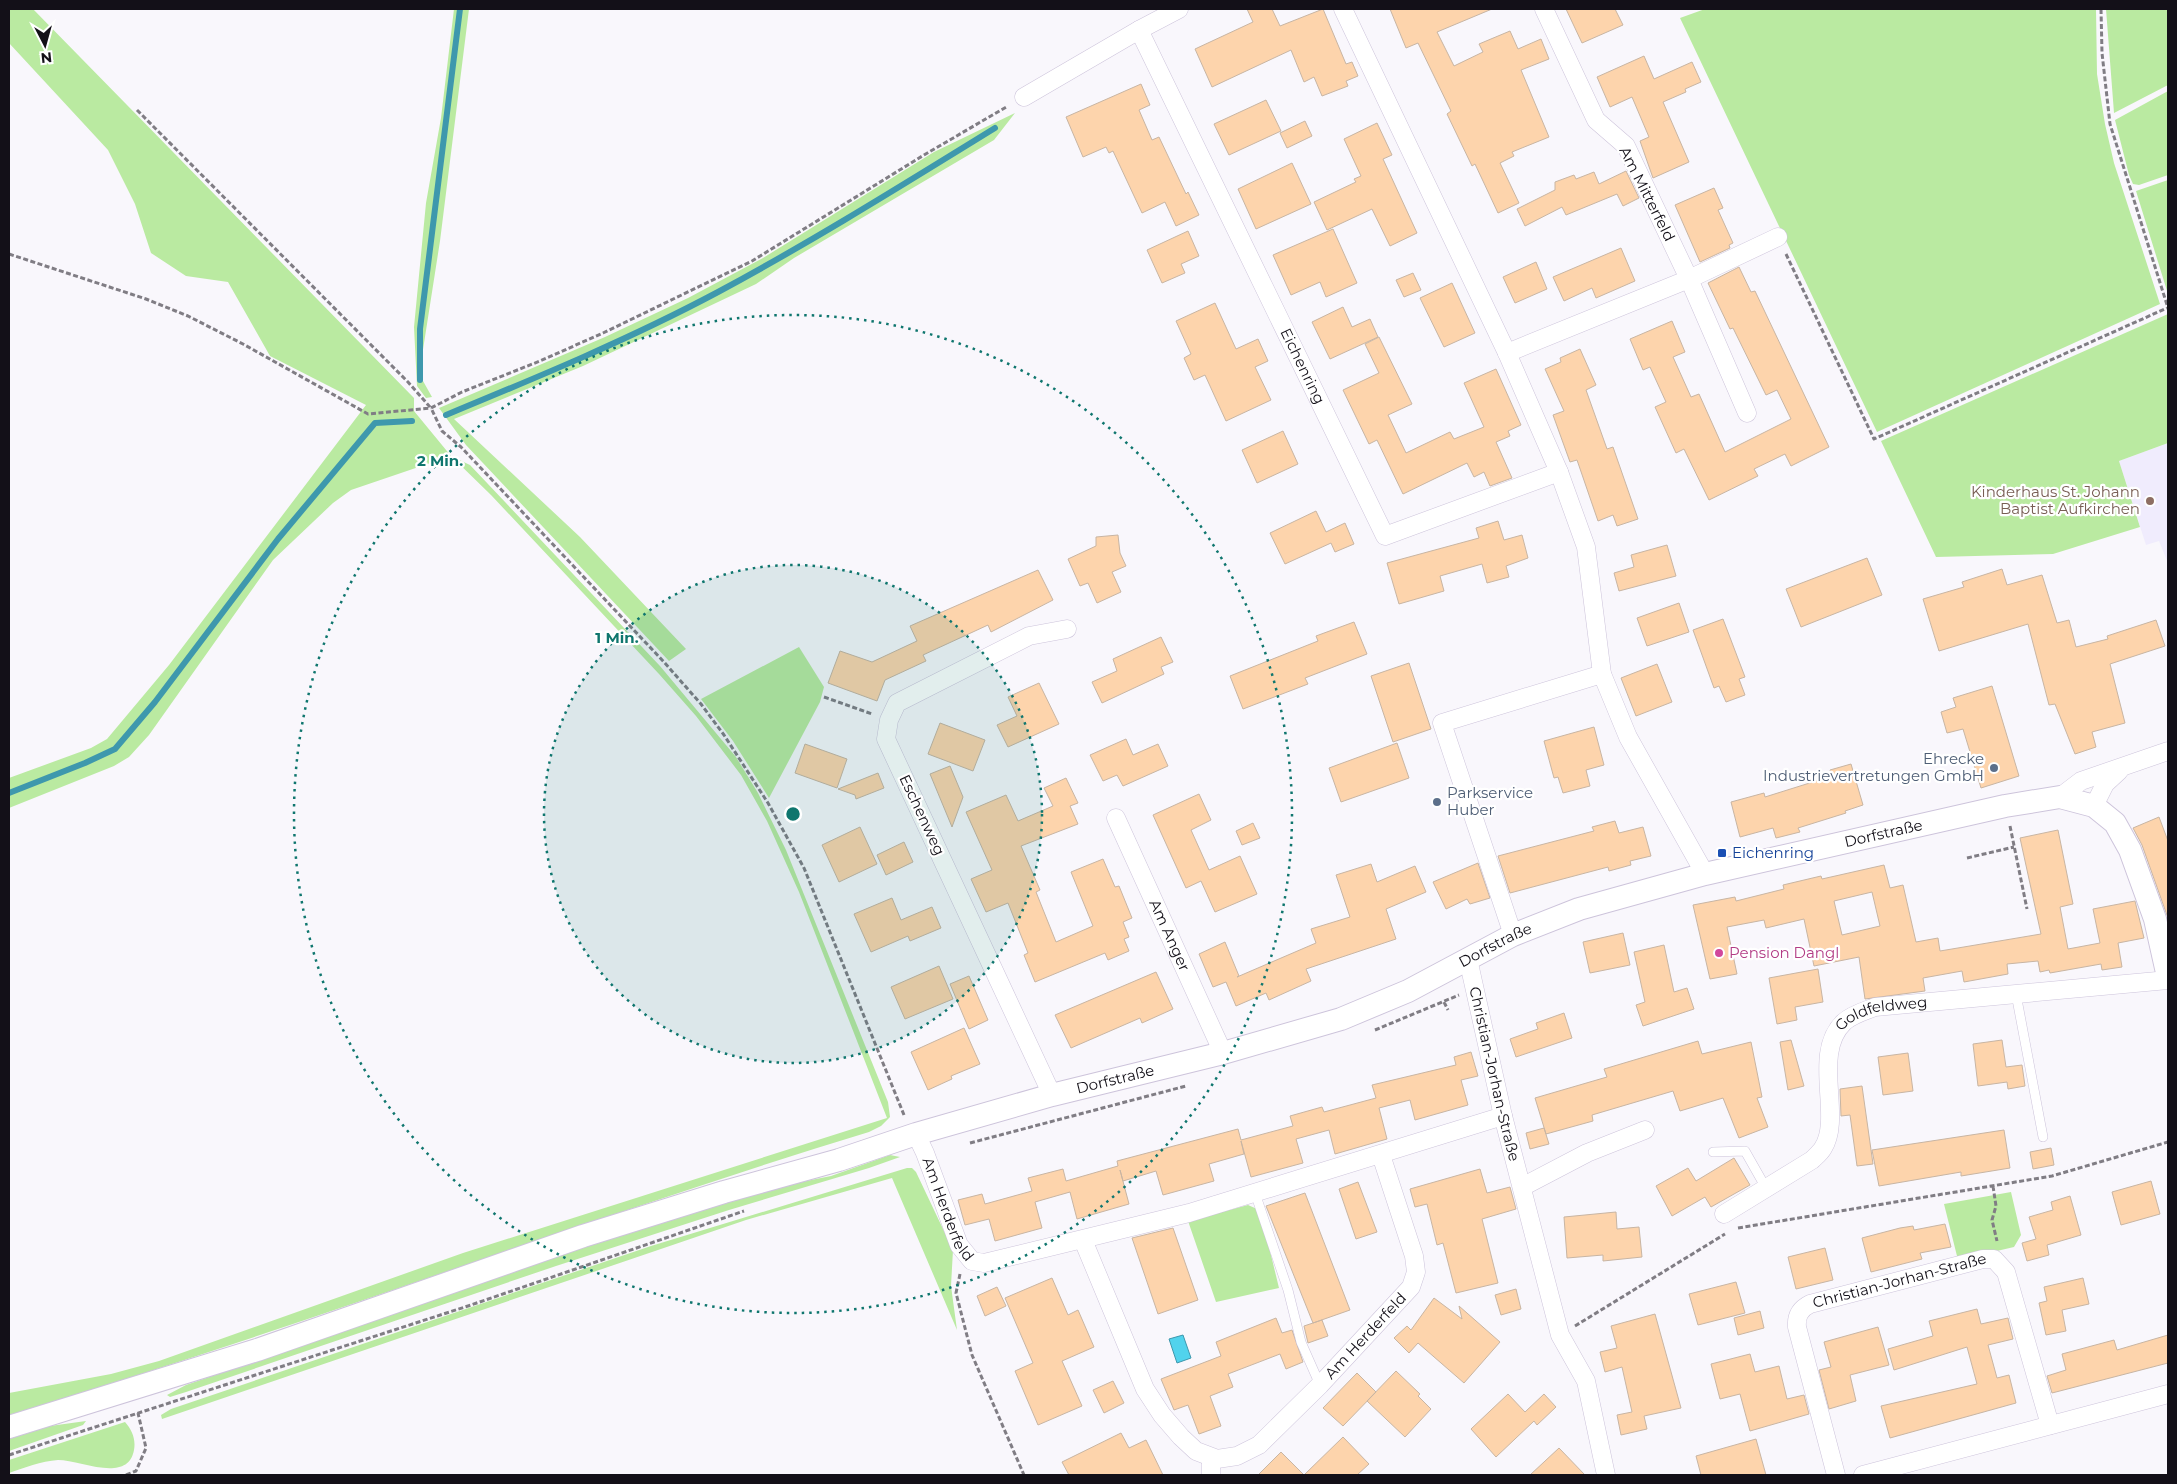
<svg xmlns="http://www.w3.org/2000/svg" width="2177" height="1484" viewBox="0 0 2177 1484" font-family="Montserrat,sans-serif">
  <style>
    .education { fill: #f0ecfd }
    .green { fill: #baeaa1 }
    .water { fill: #51d3ed; stroke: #3e98ad }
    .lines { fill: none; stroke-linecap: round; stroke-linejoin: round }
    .stream { stroke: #3e98ad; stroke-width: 6 }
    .building { fill: #fdd4ac; stroke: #c8b5a3; fill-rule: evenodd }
    .service-casing { stroke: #cdc4db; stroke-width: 10 }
    .minor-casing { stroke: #cdc4db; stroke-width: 19 }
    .tertiary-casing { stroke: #cdc4db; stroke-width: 24 }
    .path { stroke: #807d84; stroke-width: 3; stroke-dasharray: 5 2.5; stroke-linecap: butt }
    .service { stroke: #fff; stroke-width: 9 }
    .minor { stroke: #fff; stroke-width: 18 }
    .tertiary { stroke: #fff; stroke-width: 22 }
    .ring { fill: none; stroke: #0f766e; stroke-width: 2.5; stroke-dasharray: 2.5 5 }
    .education-dot { fill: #8d6e63; stroke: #fff; stroke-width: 2 }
    .service-dot { fill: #5c6f8a; stroke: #fff; stroke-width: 2 }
    .transit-dot { fill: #1a4fb4; stroke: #fff; stroke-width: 2 }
    .hotel-dot { fill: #d1479c; stroke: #fff; stroke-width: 2 }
    .labels { text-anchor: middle; stroke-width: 4.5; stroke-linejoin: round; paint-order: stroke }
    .street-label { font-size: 15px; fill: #131018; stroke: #fff }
    .education-label { font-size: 15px; fill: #785e54; stroke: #fff; text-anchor: end }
    .service-label { font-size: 15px; fill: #4e5e75; stroke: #fff; text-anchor: end }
    .transit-label { font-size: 15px; fill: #164399; stroke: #fff; text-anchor: start }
    .hotel-label { font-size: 15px; fill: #b23c85; stroke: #fff; text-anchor: start }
    .centre { fill: #0f766e; stroke: #fff; stroke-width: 2.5 }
    .ring-label { font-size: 15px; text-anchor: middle; font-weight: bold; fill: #0f766e; stroke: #fff; stroke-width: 4.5; stroke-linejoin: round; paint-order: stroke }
  </style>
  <rect width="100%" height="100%" fill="#f9f7fc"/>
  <path class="education" d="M2168,443V563L2159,541L2146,545L2119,461Z"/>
  <path class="green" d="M9,9H33L414,398V411L451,456L470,465L660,666L736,757L758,793L786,850L888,1102L890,1117L881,1126L869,1132C580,1220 298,1329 9,1415V1393L111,1374L159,1361L463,1253L887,1118L799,892L767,821L741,775L696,716L659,674L491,495L451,456L351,490L333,503L273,560L149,735L129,757L114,766L9,808V778L91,748L107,739L169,665L366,405L270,356L228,282L186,276L151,253L135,204L108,150L9,43Z
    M454,9H469L440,241L422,356L423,381L432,397L426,398L417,386L414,327L426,203L441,118Z
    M1705,9H2096L2097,74L2105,124L2114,163L2160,304L1877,432L1680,18Z
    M2106,9H2168V85L2114,113Z
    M2168,91V175L2139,185L2133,184L2129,175L2115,120Z
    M1015,113L994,140L794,258L756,284L583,366L454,419L580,537L686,649L669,661L466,445L439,408L605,337L688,298L763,258L934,152Z
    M2168,180V294L2136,191Z
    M2168,314V443L2119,461L2140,527L2053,554L1936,557L1881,441Z
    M799,647L824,687L820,702L769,798L733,741L701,699Z
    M890,1155L900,1157L869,1168L729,1210L556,1266L186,1392L170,1397L167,1395L186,1385L567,1253L766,1189L831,1176Z
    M907,1168H912L916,1172L953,1250L951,1286L957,1330L892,1178L746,1220L162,1419L161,1415L171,1409L651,1246Z
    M2011,1192L2021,1235L2014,1247L1958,1260L1944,1204Z
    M1248,1205L1257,1209L1261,1214L1279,1288L1216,1302L1188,1221Z
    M86,1421L83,1425L9,1451V1439L50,1426Z
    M125,1422C132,1430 136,1439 134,1450C128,1484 80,1460 58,1460C41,1461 24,1468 9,1473V1460Z"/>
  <path class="water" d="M1183,1335L1191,1358L1177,1363L1169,1339Z"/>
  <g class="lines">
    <path class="stream" d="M420,380V329L460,9
      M446,415C538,377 630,339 718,292C813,241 904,184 995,128
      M9,793L85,763L115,749L155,702L278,539L375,423L412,421"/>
  </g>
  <path class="building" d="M1247,9H1272L1280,26L1323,9L1346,64L1352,62L1358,76L1346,81L1348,86L1322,96L1314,77L1304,82L1291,50L1212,87L1195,49L1253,22Z
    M1390,9H1492L1437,32L1454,66L1483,52L1479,44L1510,31L1518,49L1541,39L1549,59L1521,70L1549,137L1512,152L1514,156L1500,163L1519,203L1498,213L1475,164L1472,166L1447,114L1451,111L1418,43L1406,48Z
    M1566,9H1615L1623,25L1582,43Z
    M1644,56L1654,79L1692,62L1701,82L1685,89L1686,92L1663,102L1689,162L1653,178L1640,141L1649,137L1632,97L1610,107L1597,77Z
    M1141,84L1150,105L1139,110L1152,140L1159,137L1186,194L1188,192L1199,215L1176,226L1165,202L1142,213L1113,151L1109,153L1106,147L1083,157L1066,117Z
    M1266,100L1281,131L1229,155L1214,124Z
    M1305,121L1312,136L1287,148L1280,133Z
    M1377,123L1392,155L1383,159L1417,233L1390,246L1372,209L1327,230L1314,202L1356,182L1354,179L1361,176L1344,139Z
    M1292,163L1311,204L1256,229L1238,189Z
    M1626,171L1639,198L1623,206L1617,194L1566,215L1562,207L1525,226L1517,209L1555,190V182L1574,175L1576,179L1594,172L1599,184Z
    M1714,188L1723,208L1718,210L1733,243L1729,245L1730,248L1700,262L1675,205Z
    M1333,229L1357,283L1326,297L1320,282L1291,295L1273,255Z
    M1188,231L1199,256L1181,264L1185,273L1162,283L1147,250Z
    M1621,248L1635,281L1596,298L1592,288L1564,301L1553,277Z
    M1536,262L1547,289L1515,303L1503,277Z
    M1739,267L1751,292L1755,291L1829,447L1791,466L1785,454L1754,469L1758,476L1709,500L1684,449L1676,453L1655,407L1666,402L1650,367L1643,370L1630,339L1672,321L1685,352L1673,357L1691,397L1699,394L1725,452L1791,419L1777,390L1766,395L1733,328L1730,329L1708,283Z
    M1413,273L1421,290L1404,297L1396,280Z
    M1452,283L1475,333L1444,347L1420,298Z
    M1215,303L1236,349L1258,339L1268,361L1255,367L1271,400L1226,421L1205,375L1194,380L1184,358L1191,354L1176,321Z
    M1343,307L1352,327L1370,319L1378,337L1330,359L1312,322Z
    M1379,337L1412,404L1388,415L1406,453L1450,432L1454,439L1484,427L1464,383L1496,369L1521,425L1508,431L1510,436L1496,442L1512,478L1490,486L1484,472L1474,477L1467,463L1403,494L1377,440L1369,444L1343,390L1379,373L1365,344Z
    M1580,349L1596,385L1586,390L1607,449L1613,447L1638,519L1617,526L1613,515L1598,521L1577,460L1570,462L1553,415L1564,411L1545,369L1561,362L1560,358Z
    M1283,431L1298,464L1257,483L1242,450Z
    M1316,511L1326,532L1345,523L1354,544L1335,552L1331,543L1285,564L1270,533Z
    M1498,521L1504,540L1522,535L1528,558L1506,566L1509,577L1487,583L1482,564L1440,576L1444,591L1399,604L1387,563L1479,538L1476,528Z
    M1118,535L1120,553L1126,566L1112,572L1121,592L1097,603L1088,583L1080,586L1068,559L1096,546V537Z
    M1667,545L1676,576L1619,591L1614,573L1634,567L1631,555Z
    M1867,558L1882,595L1801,627L1786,589Z
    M2002,569L2007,585L2042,575L2057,623L2069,620L2076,647L2108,639L2107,636L2156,620L2165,646L2110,664L2125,723L2092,732L2096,747L2075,754L2055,704L2049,705L2028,624L1939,651L1923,599L1964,587L1962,582Z
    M1038,570L1053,600L991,632L988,625L923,655L926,661L885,680L877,701L828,683L840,651L872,662L917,641L910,626Z
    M1679,603L1689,632L1647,646L1637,618Z
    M1723,619L1745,677L1739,679L1745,695L1726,702L1719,686L1714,688L1693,630Z
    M1354,622L1367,654L1305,678L1308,684L1243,709L1230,676L1318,641L1316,636Z
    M1161,637L1173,662L1161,667L1164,674L1102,703L1092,682L1117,671L1113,659Z
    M1409,663L1431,729L1393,742L1371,676Z
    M1657,664L1672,702L1636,716L1621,678Z
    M1039,683L1059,724L1008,747L997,725L1017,716L1008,697Z
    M1992,686L2019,776L1981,788L1963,729L1947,733L1941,712L1956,707L1953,698Z
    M940,723L985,740L973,771L928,754Z
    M1594,727L1604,765L1586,770L1590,786L1563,793L1558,777L1554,778L1544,741Z
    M1126,739L1133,755L1158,744L1168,766L1123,786L1117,775L1103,781L1090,755Z
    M1397,743L1409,778L1341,802L1329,768Z
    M805,744L847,759L837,788L795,773Z
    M1851,764L1863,805L1845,811L1846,813L1798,828L1800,832L1776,838L1773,828L1740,837L1731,802L1764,793L1765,797L1832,776L1830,770Z
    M950,766L963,797L952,827L930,774Z
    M878,773L884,788L856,799L855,795L838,789Z
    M1066,778L1078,803L1070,806L1078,824L1021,846L1040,890L1036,892L1056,942L1093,926L1071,872L1103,859L1115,887L1119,886L1132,918L1123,922L1129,937L1124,939L1129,951L1108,960L1105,953L1035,982L1024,955L1028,953L1008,903L986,912L971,879L992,870L966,812L1006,795L1018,821L1053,806L1044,788Z
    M1199,794L1211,820L1191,830L1209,870L1240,856L1257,894L1215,912L1201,881L1186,888L1153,815Z
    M2159,817L2168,841V918L2142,845L2133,828Z
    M1615,821L1619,833L1643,827L1651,856L1630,861L1631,865L1609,871L1608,867L1510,893L1498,856L1594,831L1592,827Z
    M1253,823L1260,838L1242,845L1236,831Z
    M860,827L877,864L839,882L822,845Z
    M2058,830L2073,904L2060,907L2068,949L2100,943L2093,909L2135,901L2144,938L2118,943L2122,967L2102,970L2101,964L2050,973L2049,970L2040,972L2038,961L2007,964L2008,974L1964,982L1962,971L1923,978L1925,991L1865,999L1859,957L1814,966L1804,919L1766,928L1764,920L1727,927L1737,974L1710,979L1693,905L1735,897L1736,901L1784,889L1783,885L1821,876L1822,879L1884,865L1890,888L1903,885L1916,942L1938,938L1940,951L2041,934L2020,838ZM1872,892L1880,926L1842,935L1834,901Z
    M904,842L913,862L886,875L877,855Z
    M1478,863L1490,898L1470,904L1467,899L1446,909L1433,882Z
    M1371,864L1377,882L1415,866L1426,892L1386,909L1396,939L1306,969L1311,981L1269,1000L1266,993L1236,1006L1226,982L1213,987L1199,954L1225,942L1239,976L1237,977L1316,943L1311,929L1350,917L1336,875Z
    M892,898L901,920L932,907L941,928L910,941L908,936L871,952L854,914Z
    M1623,933L1630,965L1590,973L1583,942Z
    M1664,945L1674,992L1687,988L1694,1009L1643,1026L1636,1005L1645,1002L1634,952Z
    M939,966L953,999L905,1019L891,987Z
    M1818,969L1823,1002L1795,1007L1797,1020L1777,1024L1769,978Z
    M1156,972L1173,1009L1142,1023L1140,1018L1071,1048L1055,1015Z
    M969,976L988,1020L969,1029L950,984Z
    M1564,1013L1572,1038L1516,1057L1510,1039L1538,1029L1536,1023Z
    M964,1028L980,1064L951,1076L952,1079L928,1090L911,1052Z
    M1791,1040L1804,1086L1788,1090L1780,1042Z
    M2002,1040L2006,1067L2022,1065L2025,1086L2008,1089L2007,1082L1978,1086L1973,1044Z
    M1698,1041L1702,1054L1751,1042L1762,1097L1757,1098L1768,1127L1739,1138L1723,1098L1680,1111L1673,1091L1592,1115L1593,1121L1546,1134L1535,1098L1607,1077L1604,1069Z
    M1471,1052L1478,1076L1461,1080L1468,1105L1415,1120L1410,1100L1379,1108L1387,1139L1335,1154L1329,1130L1296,1139L1303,1163L1251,1177L1241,1141L1244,1154L1209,1164L1214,1181L1163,1195L1156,1171L1123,1181L1120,1170L1129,1204L1077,1219L1070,1192L1035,1202L1042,1228L995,1241L989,1219L965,1225L958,1200L982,1194L985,1204L1032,1191L1028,1178L1063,1169L1066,1181L1118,1166L1117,1161L1238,1129L1241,1140L1293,1126L1290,1116L1322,1107L1324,1112L1376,1098L1372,1085L1456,1065L1454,1057Z
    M1908,1053L1913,1091L1883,1095L1878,1057Z
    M1862,1086L1873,1164L1857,1166L1850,1115L1841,1116L1840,1089Z
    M1544,1128L1549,1144L1530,1149L1526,1133Z
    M2004,1130L2010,1168L1961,1176V1172L1879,1186L1872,1150Z
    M2051,1148L2054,1165L2033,1169L2030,1152Z
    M1734,1158L1750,1185L1711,1207L1705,1197L1672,1216L1656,1186L1688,1168L1696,1181Z
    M1480,1169L1487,1193L1510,1187L1516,1209L1482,1219L1498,1283L1456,1293L1443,1243L1437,1245L1427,1204L1415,1207L1410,1189Z
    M2151,1181L2160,1214L2121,1225L2112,1192Z
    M1358,1182L1377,1232L1356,1239L1339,1189Z
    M1305,1193L1350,1310L1313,1323L1266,1206Z
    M2070,1196L2081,1235L2047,1245L2049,1255L2027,1261L2022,1243L2036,1239L2029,1217L2053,1210L2051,1202Z
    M1616,1212L1617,1229L1639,1227L1642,1257L1603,1261V1255L1567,1258L1564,1217Z
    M1945,1224L1951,1247L1920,1253L1922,1259L1871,1272L1862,1238L1900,1228L1913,1226L1914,1230Z
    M1173,1228L1198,1300L1158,1314L1132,1238Z
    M1825,1248L1833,1280L1796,1289L1788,1257Z
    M1052,1278L1068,1315L1078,1310L1094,1347L1062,1361L1082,1406L1038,1425L1015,1371L1033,1363L1005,1298Z
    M2083,1278L2089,1304L2062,1310L2066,1331L2046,1335L2039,1303L2047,1301L2044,1287Z
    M1736,1282L1745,1313L1698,1325L1689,1294Z
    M997,1287L1006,1306L985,1316L977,1296Z
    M1516,1289L1521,1309L1501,1315L1495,1295Z
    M1434,1298L1462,1319L1459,1306L1500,1342L1464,1383L1418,1343L1409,1353L1394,1338L1407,1326L1411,1330Z
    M1977,1309L1981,1324L2008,1318L2013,1339L1988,1345L1997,1378L2009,1375L2016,1403L1890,1438L1881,1406L1977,1384L1967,1347L1894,1370L1888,1349L1933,1336L1929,1321Z
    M1760,1311L1764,1328L1738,1335L1734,1318Z
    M1655,1314L1681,1408L1644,1416L1647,1429L1621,1435L1617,1415L1632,1412L1622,1367L1605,1372L1600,1352L1617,1348L1611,1326Z
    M1276,1318L1282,1333L1292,1330L1303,1362L1286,1369L1280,1354L1228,1374L1233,1387L1210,1396L1221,1426L1199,1434L1188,1405L1174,1410L1161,1379L1221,1356L1216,1342Z
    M1322,1320L1328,1336L1308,1343L1304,1326Z
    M1878,1327L1889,1365L1850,1375L1856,1401L1829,1409L1819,1370L1831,1367L1824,1342Z
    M2168,1335V1363L2052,1393L2047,1376L2066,1370L2062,1354L2114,1340L2117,1350Z
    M1750,1354L1755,1372L1779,1366L1787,1399L1804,1395L1809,1414L1750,1431L1740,1394L1720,1399L1711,1364Z
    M1396,1371L1420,1394L1418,1396L1431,1409L1405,1437L1367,1401Z
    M1357,1373L1376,1392L1343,1426L1323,1408Z
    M1113,1381L1124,1403L1104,1413L1093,1390Z
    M1508,1394L1525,1412L1544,1394L1556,1407L1537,1425L1534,1421L1496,1457L1471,1429Z
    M1121,1433L1129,1448L1146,1440L1163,1475H1069L1062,1462Z
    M1343,1437L1369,1464L1357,1475H1258L1281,1452L1304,1475Z
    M1756,1439L1766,1475H1701L1696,1456Z
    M1559,1448L1585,1475H1530Z"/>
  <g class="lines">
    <g class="service-casing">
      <path id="service" d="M2016,994L2043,1137
        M1713,1152L1745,1151L1766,1188
        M1255,1193L1288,1290L1301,1342L1320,1385"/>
    </g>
    <g class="minor-casing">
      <g id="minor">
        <path id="s1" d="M1179,9L1139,30L1385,536L1559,472"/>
        <path d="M1343,9L1507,353L1559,472L1586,547L1602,674L1628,737L1705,874"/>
        <path d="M1024,97L1139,30"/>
        <path d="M1507,353L1689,279L1626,146L1596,120L1544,9"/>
        <path d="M1747,413L1689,279L1778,237"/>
        <path d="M2060,797L2081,781L2168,751"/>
        <path d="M2094,806L2105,784L2119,771"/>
        <path id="s2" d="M1116,818L1223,1053"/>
        <path d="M1513,935L1442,723L1602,674"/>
        <path id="s3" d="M1468,959L1503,1116L1560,1335L1586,1381L1606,1475"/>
        <path d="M1052,1095L886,739L889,720L897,703L1029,636L1067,629"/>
        <path id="s4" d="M916,1134L925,1153L959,1245L972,1261L984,1263L1189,1213L1503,1116"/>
        <path d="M1522,1187L1587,1153L1645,1130"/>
        <path id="s5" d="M1724,1214L1812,1160C1816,1156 1820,1153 1823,1148C1843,1117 1811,1053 1844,1022C1853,1014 1865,1011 1875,1007L2168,980"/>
        <path id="s6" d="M1083,1240L1145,1389L1162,1415L1181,1437L1196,1451L1217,1459L1237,1456L1259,1445L1320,1385L1411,1287L1416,1272L1414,1256L1381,1155"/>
        <path d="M1211,1458V1475"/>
        <path id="s7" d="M1836,1475L1797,1327C1796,1316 1800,1309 1810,1304L1983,1259H1994L2006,1272L2050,1425"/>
        <path d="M1863,1475L2168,1394"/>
      </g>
    </g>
    <g class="tertiary-casing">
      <g id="tertiary">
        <path id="s8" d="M9,1427L257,1350L583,1236L724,1192L839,1160L916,1134L1052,1095L1223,1053L1341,1019L1408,991L1513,935L1579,909L1705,874L2005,806L2060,797L2094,806L2115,823L2130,850L2155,919L2168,977"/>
      </g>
    </g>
    <path class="path" d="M2101,9L2102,53L2110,124L2168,308
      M137,110L408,382L430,407
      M9,254L146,299L188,316L243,344L368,414L431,408
      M1786,254L1874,439L2167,308
      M824,697L872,714
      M2010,826L2027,909
      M1967,858L2014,847
      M1444,1002L1448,1010
      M1375,1030L1459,995
      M904,1115L804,868L768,803L724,735L701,704L664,662L461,447L442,431L431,408L462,392L540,361L603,333L752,261L924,155L1008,106
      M970,1143L1186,1086
      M1993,1186L1996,1206L1992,1220L1997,1241
      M1738,1228L2052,1176L2168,1142
      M960,1274L956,1293L972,1355L1024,1475
      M1575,1326L1725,1234
      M9,1455L468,1306L744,1211
      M126,1475L136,1471L146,1448L138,1413"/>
    <use href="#service" class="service"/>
    <use href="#minor" class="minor"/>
    <use href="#tertiary" class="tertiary"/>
  </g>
  <circle cx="793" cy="814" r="249" fill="#0f766e" fill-opacity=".12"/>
  <g class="ring">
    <circle cx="793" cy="814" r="249"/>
    <circle cx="793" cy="814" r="499"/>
  </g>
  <circle class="education-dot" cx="2150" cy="501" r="5"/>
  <g class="service-dot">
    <circle cx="1994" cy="768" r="5"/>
    <circle cx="1437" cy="802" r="5"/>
  </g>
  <rect class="transit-dot" x="1717" y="848" width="10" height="10" rx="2.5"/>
  <circle class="hotel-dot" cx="1719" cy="953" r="5"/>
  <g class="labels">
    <g class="street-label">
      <text transform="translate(1647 194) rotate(63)" y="5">Am Mitterfeld</text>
      <text dy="5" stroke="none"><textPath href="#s1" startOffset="419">Eichenring</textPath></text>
      <text transform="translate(922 815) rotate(65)" y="5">Eschenweg</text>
      <text dy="5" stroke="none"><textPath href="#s8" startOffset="1970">Dorfstraße</textPath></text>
      <text dy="5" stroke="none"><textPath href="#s2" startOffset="129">Am Anger</textPath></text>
      <text dy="5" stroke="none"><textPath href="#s8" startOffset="1565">Dorfstraße</textPath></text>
      <text dy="5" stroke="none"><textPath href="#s5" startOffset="290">Goldfeldweg</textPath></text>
      <text dy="5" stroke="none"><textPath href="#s3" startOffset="118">Christian-Jorhan-Straße</textPath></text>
      <text dy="5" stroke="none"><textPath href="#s8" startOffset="1160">Dorfstraße</textPath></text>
      <text dy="5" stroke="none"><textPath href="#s4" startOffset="82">Am Herderfeld</textPath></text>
      <text dy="5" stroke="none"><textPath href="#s7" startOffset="274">Christian-Jorhan-Straße</textPath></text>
      <text dy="5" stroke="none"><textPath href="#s6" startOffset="462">Am Herderfeld</textPath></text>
    </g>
    <g class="education-label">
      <text x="2140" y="497">Kinderhaus St. Johann<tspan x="2140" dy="17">Baptist Aufkirchen</tspan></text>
    </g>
    <g class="service-label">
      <text x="1984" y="764">Ehrecke<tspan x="1984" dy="17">Industrievertretungen GmbH</tspan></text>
      <text x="1447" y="798" text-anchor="start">Parkservice<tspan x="1447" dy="17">Huber</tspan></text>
    </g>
    <g class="transit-label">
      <text x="1732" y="858">Eichenring</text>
    </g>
    <g class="hotel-label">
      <text x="1729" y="958">Pension Dangl</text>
    </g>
  </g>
  <circle cx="793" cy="814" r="8" class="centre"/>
  <g class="ring-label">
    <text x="440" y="466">2 Min.</text>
    <text x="617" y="643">1 Min.</text>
  </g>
  <rect width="2177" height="1484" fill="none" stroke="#131018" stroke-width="20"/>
  <g transform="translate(45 45) rotate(174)" stroke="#ffffff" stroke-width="4" paint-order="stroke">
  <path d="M0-4L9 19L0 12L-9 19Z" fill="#131018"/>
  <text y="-8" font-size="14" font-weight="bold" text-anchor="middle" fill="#131018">N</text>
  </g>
</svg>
